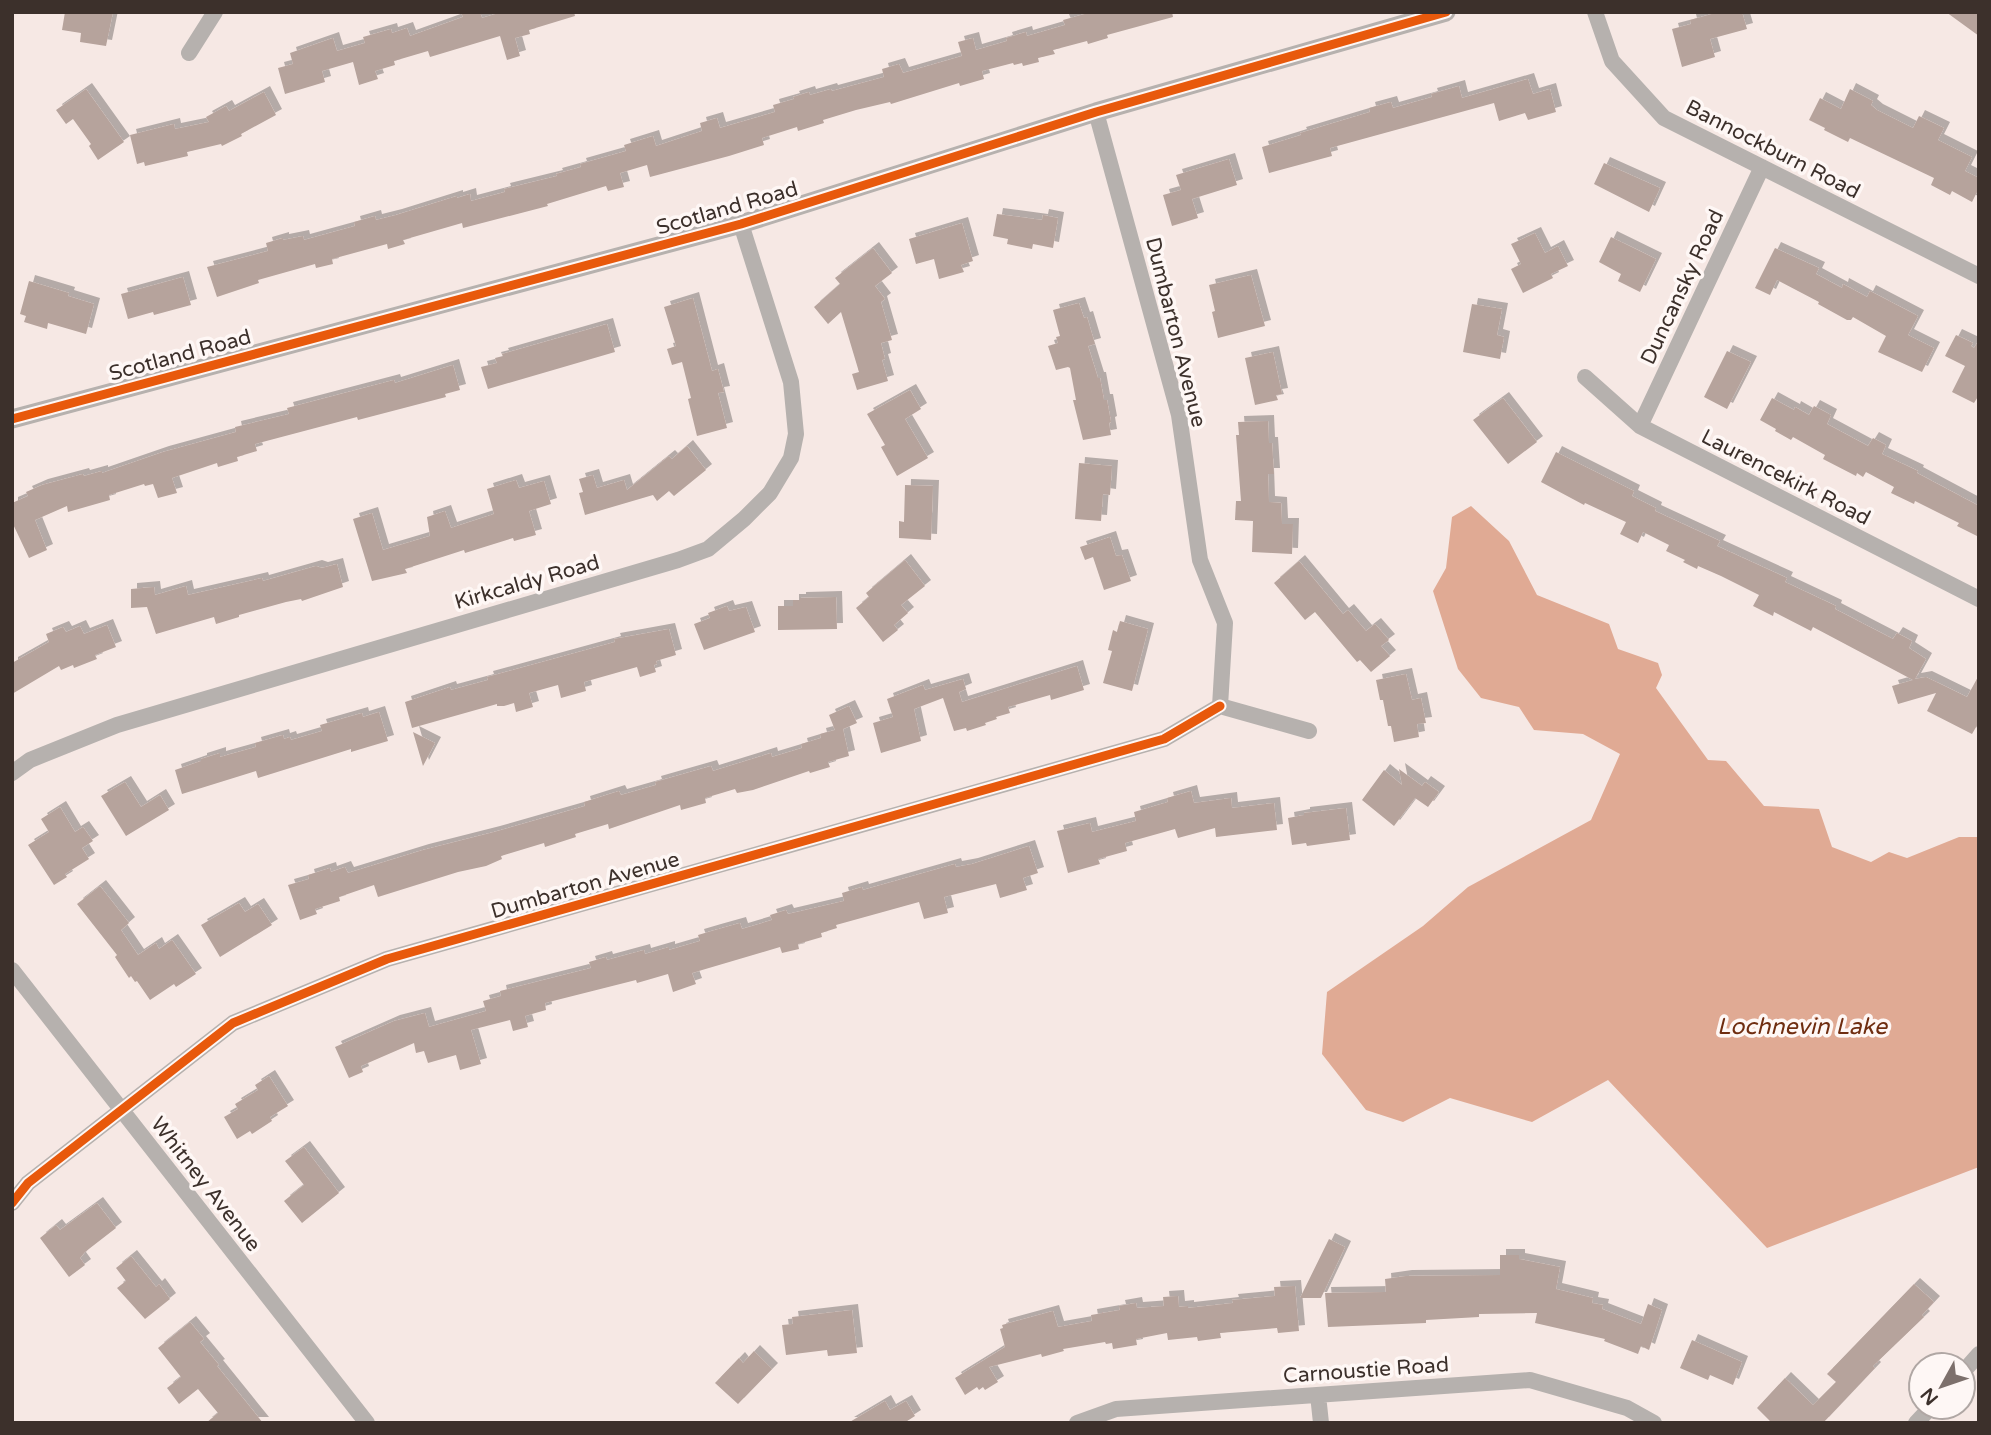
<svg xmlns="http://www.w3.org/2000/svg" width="1991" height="1435" viewBox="0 0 1991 1435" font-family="'Varela Round',sans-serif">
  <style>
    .water { fill: #e0aa94 }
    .building { fill: #b6a39c; filter: url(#shadow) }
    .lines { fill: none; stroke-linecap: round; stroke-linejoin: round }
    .minor { stroke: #b6b1ae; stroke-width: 16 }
    .tertiary { stroke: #b6b1ae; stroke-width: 19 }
    .cycleway-casing { stroke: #fef7f5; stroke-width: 13 }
    .cycleway { stroke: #e8590c; stroke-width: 9 }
    .labels { text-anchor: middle; stroke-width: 7; stroke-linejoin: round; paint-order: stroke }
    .street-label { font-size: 21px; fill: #3c302b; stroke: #fef7f5 }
    .water-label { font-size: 23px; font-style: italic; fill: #6f2d10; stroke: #fef7f5 }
  </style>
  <defs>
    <filter id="shadow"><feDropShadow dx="6" dy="-6" stdDeviation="0" flood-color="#0004"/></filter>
  </defs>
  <rect width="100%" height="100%" fill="#f6e8e4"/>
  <path class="water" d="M1471,506L1509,541L1537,595L1609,624L1618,649L1658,663L1662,675L1656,688L1708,760L1726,761L1764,806L1819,809L1832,847L1871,862L1889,852L1907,858L1959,837H1979V1167L1767,1248L1608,1080L1532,1122L1450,1098L1403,1122L1366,1110L1322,1054L1327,992L1423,926L1468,887L1591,820L1620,754L1583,734L1534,730L1519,707L1481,698L1458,669L1433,591L1446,568L1452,517Z"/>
  <path class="building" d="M65,12H113L106,46L80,42L81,33L62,30Z
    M461,12H480L482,18L502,12H574L575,16L529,30L530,34L515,38L520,56L507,60L500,36L430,57L428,51L394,61L395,65L375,71L378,79L359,85L353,62L322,71L325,82L285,94L278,68L293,64L290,53L333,38L337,51L365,43L363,37L391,29L392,33L407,28L410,36L463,17Z
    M1092,12H1172L1173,17L1107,35L1108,38L1088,44L1087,41L1053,50L1055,54L1038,58L1039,62L1023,66L1022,63L1014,65L1013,63L982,71L984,79L960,86L959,83L891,104L890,102L856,110L823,120L824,123L798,131L797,127L762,138L764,145L729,156L650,177L647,165L620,173L624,187L608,191L606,186L547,204L548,206L463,228L462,223L403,240L405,244L388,249L387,244L332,259L333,264L316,268L315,264L258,280L259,283L217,297L207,267L268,251L266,243L283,238V240L303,236L304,240L355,226L354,222L375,216L376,220L396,215L457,196V198L470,194L471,201L505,192L504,189L557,176L556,174L581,167L580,164L626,151L624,145L653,136L656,146L702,131L700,123L717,118L720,128L775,112L773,105L794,99L793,97L809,92L810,95L831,89L832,91L884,77L882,69L899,64L903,73L962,56L958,42L973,38L976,50L1007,41L1006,38L1026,32L1027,36L1065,25L1063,20Z
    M1719,12H1742L1747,29L1710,39L1715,57L1682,67L1672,29L1691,24L1690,20Z
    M1946,12H1979V36Z
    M1528,79L1533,94L1550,89L1556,112L1528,120L1525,113L1499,121L1494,103L1330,148L1332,156L1269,173L1262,147L1301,135L1300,133L1370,112L1369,108L1391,102L1393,108L1432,97L1431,94L1459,86L1462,98Z
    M86,89L124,142L98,160L89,146L91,144L73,119L66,124L56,110Z
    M1850,89L1873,101L1871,105L1877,110L1913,128L1919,116L1944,128L1938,140L1972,157L1965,171L1979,178V188L1972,202L1952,191L1950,195L1931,185L1934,178L1850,138L1848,142L1824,130L1825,128L1809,120L1820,98L1841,109Z
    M264,92L276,115L241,134L242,136L222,146L221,144L187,152L188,156L145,166L144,162L137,164L130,135L174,124L175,129L209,122L206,117L226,106L229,111Z
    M1229,159L1237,185L1192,199L1198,218L1172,226L1163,195L1181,190L1176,175Z
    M1604,163L1660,188L1649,212L1594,184Z
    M997,214L1042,220L1043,215L1058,218L1053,248L1033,244L1032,249L1007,244L1008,239L993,236Z
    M962,223L973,261L961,265L964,272L939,279L934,259L916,264L909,239Z
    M1535,233L1545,253L1558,246L1568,266L1551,274L1553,278L1523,293L1511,269L1521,264L1511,244Z
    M1611,237L1656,259L1640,292L1618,281L1621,274L1599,262Z
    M873,248L892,273L875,286L885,299L881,302L892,340L881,343L885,359L882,360L888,381L857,390L852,374L859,372L841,312L828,324L814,307L840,284L835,278Z
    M1775,248L1819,268L1816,274L1842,288L1843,284L1867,297L1870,291L1918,316L1908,335L1934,348L1922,372L1878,352L1886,336L1853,317L1851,320H1847L1818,304L1819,302L1777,280L1770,295L1755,288Z
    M1251,275L1265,326L1218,338L1212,312L1215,311L1209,285Z
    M183,277L191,305L154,315L153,312L128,319L121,294Z
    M29,281L69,293L68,296L94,304L86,334L48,323L47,329L24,322L26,316L20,314Z
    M693,298L712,371L718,369L724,392L718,393L727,428L697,436L688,399L691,398L682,362L672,365L667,349L676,346L664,307Z
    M1079,303L1084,318L1087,317L1095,344L1088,346L1098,378H1100L1104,400H1107L1111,422L1109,423L1111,435L1083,440L1073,400H1076L1070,368L1068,367L1056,370L1048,346L1058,343L1056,337L1060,336L1053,310Z
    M1472,304L1502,309L1497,335L1504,337L1500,359L1463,352Z
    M607,324L615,352L488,389L481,367L497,363L495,358L503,356L502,354Z
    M1956,335L1973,343L1971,346L1974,348L1979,340V395L1974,403L1952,392L1965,366L1945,356Z
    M1727,351L1751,362L1727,409L1704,397Z
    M1273,352L1282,394L1276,395L1278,400L1255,405L1245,358Z
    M453,365L460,390L445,394L446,397L358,420L357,417L255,444L257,451L237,457L238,461L218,467L217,463L172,478L177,493L158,498L153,484L145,486L144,484L109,495L110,500L68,512L67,506L35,520L47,550L29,558L12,522V503L28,496L26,492L42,485L83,474L84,476L102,471V473L163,452L236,432L235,427L289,414L287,408L394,380L395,383Z
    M910,390L921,409L905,419L928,458L897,476L881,447L885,445L867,414Z
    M1503,398L1537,442L1508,464L1473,420Z
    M1772,398L1794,410L1795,407L1809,415L1814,406L1831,415L1827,424L1868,446L1873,438L1886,445L1882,454L1918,471L1917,473L1979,506V537L1957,526L1959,523L1915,501L1914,504L1891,493L1894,487L1866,472L1863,477L1857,473L1856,476L1823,459L1825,455L1793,437L1791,440L1775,431L1776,429L1760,420Z
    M1268,421L1269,443H1272L1274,474H1268L1269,502L1281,503L1282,524H1293L1292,554L1252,552L1253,521L1235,520L1236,501H1241L1236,435H1239L1238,422Z
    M687,446L706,470L674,496L669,491L657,501L653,495L585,515L579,493L583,492L579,479L593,475L597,488L624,480L627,490L669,456L672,459Z
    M1556,452L1634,491L1632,496L1656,508L1655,511L1720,541L1717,546L1787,578L1785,582L1836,606L1835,609L1893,639L1897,633L1912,641L1909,648L1926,659L1915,679L1926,677L1967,697L1979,675V722L1972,734L1927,711L1936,693L1898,704L1892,686L1913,680L1813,627L1811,631L1774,612L1773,616L1753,606L1759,595L1721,576L1698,566L1697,569L1683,562L1685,560L1666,551L1669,545L1643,532L1638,543L1620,534L1626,522L1585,503L1584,505L1541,482Z
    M1079,463L1112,466L1110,495L1103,494L1101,521L1075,519Z
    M516,480L519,488L544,481L551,504L529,511L536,535L514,541L513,538L465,553L464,550L405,569L407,573L372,581L353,519L372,513L383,550L430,536L427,517L445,511L451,528L494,514L487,489Z
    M905,485L933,486L931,540L899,538V521L904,522Z
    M1110,537L1116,556L1122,555L1131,581L1104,590L1093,557L1085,560L1080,547Z
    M905,560L925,586L901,605L908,613L894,625L898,630L883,642L856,608L869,597L866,593Z
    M1299,561L1343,614L1348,610L1366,631L1375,624L1389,640L1381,646L1390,656L1371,672L1360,660L1357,662L1315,612L1305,620L1274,583Z
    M337,564L343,587L302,601L301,599L286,602L239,615V617L216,624L214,617L156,634L147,607L131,608V589L154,587L155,595L186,586L188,595L262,578L263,581L316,566L322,568Z
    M836,597L837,629L778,630V606H793V600H800V598Z
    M727,606L729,611L746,607L755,632L704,650L694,624L710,618L708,613Z
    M1120,621L1148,629L1132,691L1103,683L1112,651L1108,650L1113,630L1117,632Z
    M107,625L116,647L95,655L97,659L74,668L73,665L61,670L59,666L12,694V663L49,642L46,634L63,627L66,632L80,626L84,634Z
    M669,629L676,655L656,661L657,664L654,665L656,672L640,677L637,667L584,682L586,691L561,698L558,685L529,693L533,707L516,712L514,703L504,706H497V704L412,728L405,702L450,687L451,690L488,680L487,677L615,642L614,639Z
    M1077,666L1084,690L1051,700L1050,695L1008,707L1010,713L996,717L997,719L985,723L986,725L967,731L966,728L954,731L943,698L914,709L921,741L881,753L873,723L893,717L887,699L923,685L925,690L963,679L966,689L959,692L962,702Z
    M1406,674L1412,700L1421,698L1426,723L1417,724L1419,737L1394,742L1391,726H1388L1383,700H1380L1376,680Z
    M849,706L857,723L843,729L849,756L828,762L830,767L810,773L809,771L753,790L737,793L735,789L705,798L706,803L681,810L680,805L609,829L608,824L575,834L576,837L545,847L544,843L501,856L502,859L486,866L458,872L378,897L374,885L339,897L340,901L315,909L317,914L300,920L288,885L309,879L308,875L330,868L331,872L345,867L348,873L423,850L494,832L585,806L584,802L619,791L621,795L656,785L655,782L711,766L713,771L771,753L772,757L802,748L801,744L821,738L820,734L835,730L829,715Z
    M379,712L388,741L351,752V749L258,778L256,771L182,794L175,770L201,761V759L220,753V757L256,747L255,743L283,735L284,739L290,737L291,740L322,731L320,725L362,713L363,717Z
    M413,732L435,743L423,766Z
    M1399,769L1422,786L1425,782L1439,792L1428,807L1415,798L1394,826L1362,800L1384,770L1402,785Z
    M125,782L141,807L160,795L169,810L126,836L101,796Z
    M1191,791L1194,803L1231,798L1232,808L1274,803L1277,830L1216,837L1215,828L1178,838L1175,829L1125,843L1127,851L1098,859L1100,864L1068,873L1057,831L1090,823L1092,832L1136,821L1134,812L1168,802L1167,798Z
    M60,807L75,832L83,827L93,841L82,848L89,859L65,874L67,877L54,885L28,845L49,832L41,819Z
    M1346,808L1350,840L1307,846L1306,843L1292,845L1288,818L1304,815V813Z
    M1029,846L1038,873L1023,878L1027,890L1000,898L996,884L944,897L948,913L924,919L919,902L836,925L837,928L821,933L822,937L798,944L799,949L782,953L780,947L692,973L696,984L673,992L668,974L637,983L636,980L545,1003L546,1010L525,1016L528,1027L513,1031L510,1020L471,1030L481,1064L460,1070L456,1055L428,1063L424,1051L416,1053L414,1043L361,1066L363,1072L349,1078L335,1047L394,1021L425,1013L429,1027L486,1011L483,1001L501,996L500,991L591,968L589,962L606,957L607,960L644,950L645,954L669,947V950L700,941L698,935L715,930L740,923L742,929L772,920L770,915L786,910L788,914L844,901L842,893L862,887L863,890L955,864L956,867L972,864Z
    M100,886L129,923L121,930L138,955L156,943L159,949L172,940L196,974L176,987L174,984L150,1000L137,981L135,982L131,976L129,978L115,957L117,955L77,904Z
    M239,903L245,912L258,904L272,925L220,957L201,925Z
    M269,1076L288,1106L270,1117L272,1121L252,1134L250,1131L237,1139L224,1117L238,1109L235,1104L258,1090L255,1085Z
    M304,1147L339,1193L302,1223L284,1201L304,1185L285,1161Z
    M97,1203L116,1228L85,1252L80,1258L85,1265L69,1277L40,1238L56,1225L60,1230Z
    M1329,1239L1345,1247L1321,1298H1300Z
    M1500,1255H1519V1259L1560,1267L1556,1289L1593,1298L1592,1303L1603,1305L1602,1309L1641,1324L1648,1304L1662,1310L1649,1350L1641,1346L1638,1354L1604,1341L1605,1339L1535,1323L1537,1313L1479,1314V1317L1426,1320V1323L1328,1327L1325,1293L1386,1292L1385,1279L1406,1276L1500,1275Z
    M131,1256L156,1287L159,1284L170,1299L145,1319L117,1288L126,1281L116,1268Z
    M1914,1284L1934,1302L1922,1315L1924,1317L1873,1366L1875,1368L1823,1423H1772L1757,1408L1785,1378L1813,1405L1836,1382L1827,1374Z
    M1295,1286L1299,1331L1278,1333L1277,1328L1220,1333L1221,1338L1198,1341L1197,1337L1168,1340L1167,1333L1136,1339L1137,1345L1113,1349L1112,1343L1106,1344L1105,1342L1063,1349L1064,1351L1042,1357L1041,1354L989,1367L998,1382L985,1390L983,1387L979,1390L977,1387L965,1395L955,1378L1005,1347L1000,1329L1003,1328L1002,1325L1053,1311L1058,1327L1092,1321L1091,1315L1120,1310L1119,1306L1136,1303L1137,1308L1164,1306L1163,1297L1178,1296L1179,1307L1188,1306V1308L1233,1303L1232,1300L1275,1296L1274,1287Z
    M852,1310L857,1353L828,1356L827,1350L786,1355L782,1325L793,1324L792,1317Z
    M190,1322L204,1339L200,1342L219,1365L217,1366L263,1423H206L218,1413L198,1389L179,1404L167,1388L181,1377L158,1348Z
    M1692,1340L1742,1362L1733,1385L1710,1375L1708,1380L1680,1368Z
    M754,1351L772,1369L738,1404L715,1383L739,1358L743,1363Z
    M885,1401L890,1410L906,1401L915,1416L904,1423H848Z"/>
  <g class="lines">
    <path class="minor" d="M1595,12L1612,61L1664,118L1979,276
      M189,53L215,12
      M1096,112L1179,415L1200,560L1225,623L1220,706
      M1585,377L1640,426L1979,599
      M1640,426L1762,167
      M1220,706L1309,731
      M12,773L30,760L117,725L678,560L708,549L744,519L770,493L791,458L796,434L791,382L741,224
      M12,970L367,1423
      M12,1203L28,1183L233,1023L387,959L1164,739L1220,706
      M1963,1372L1979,1354
      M1318,1395L1321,1423
      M1077,1423L1116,1409L1530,1380L1627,1408L1654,1423
      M1916,1423L1931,1407"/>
    <path class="tertiary" d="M12,419L741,224L1096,112L1446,12"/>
    <g class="cycleway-casing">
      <path id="cycleway" d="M12,419L741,224L1096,112L1446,12
        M12,1203L28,1183L233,1023L387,959L1164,739L1220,706"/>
    </g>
    <use href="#cycleway" class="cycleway"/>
  </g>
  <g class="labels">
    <g class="street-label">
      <text transform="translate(1773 149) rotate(27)" y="7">Bannockburn Road</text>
      <text transform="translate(727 208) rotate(-16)" y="7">Scotland Road</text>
      <text transform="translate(1682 287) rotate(-65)" y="7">Duncansky Road</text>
      <text transform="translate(1176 332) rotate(76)" y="7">Dumbarton Avenue</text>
      <text transform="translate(180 355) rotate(-15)" y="7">Scotland Road</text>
      <text transform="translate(1786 477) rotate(27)" y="7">Laurencekirk Road</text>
      <text transform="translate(527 582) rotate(-16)" y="7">Kirkcaldy Road</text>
      <text transform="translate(585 885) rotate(-16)" y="7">Dumbarton Avenue</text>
      <text transform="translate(206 1184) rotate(52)" y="7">Whitney Avenue</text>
      <text transform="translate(1366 1370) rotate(-4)" y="7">Carnoustie Road</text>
    </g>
    <g class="water-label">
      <text x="1802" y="1034">Lochnevin Lake</text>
    </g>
  </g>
  <rect width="1991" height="1435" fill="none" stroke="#3c302b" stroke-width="28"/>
  <g transform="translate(1942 1386) rotate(230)"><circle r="33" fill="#fef7f5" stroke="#b0a7a4" stroke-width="2"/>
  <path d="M0-5L12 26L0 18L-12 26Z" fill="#7d706c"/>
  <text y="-10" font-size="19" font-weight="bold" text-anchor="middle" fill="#3c302b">N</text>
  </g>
</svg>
